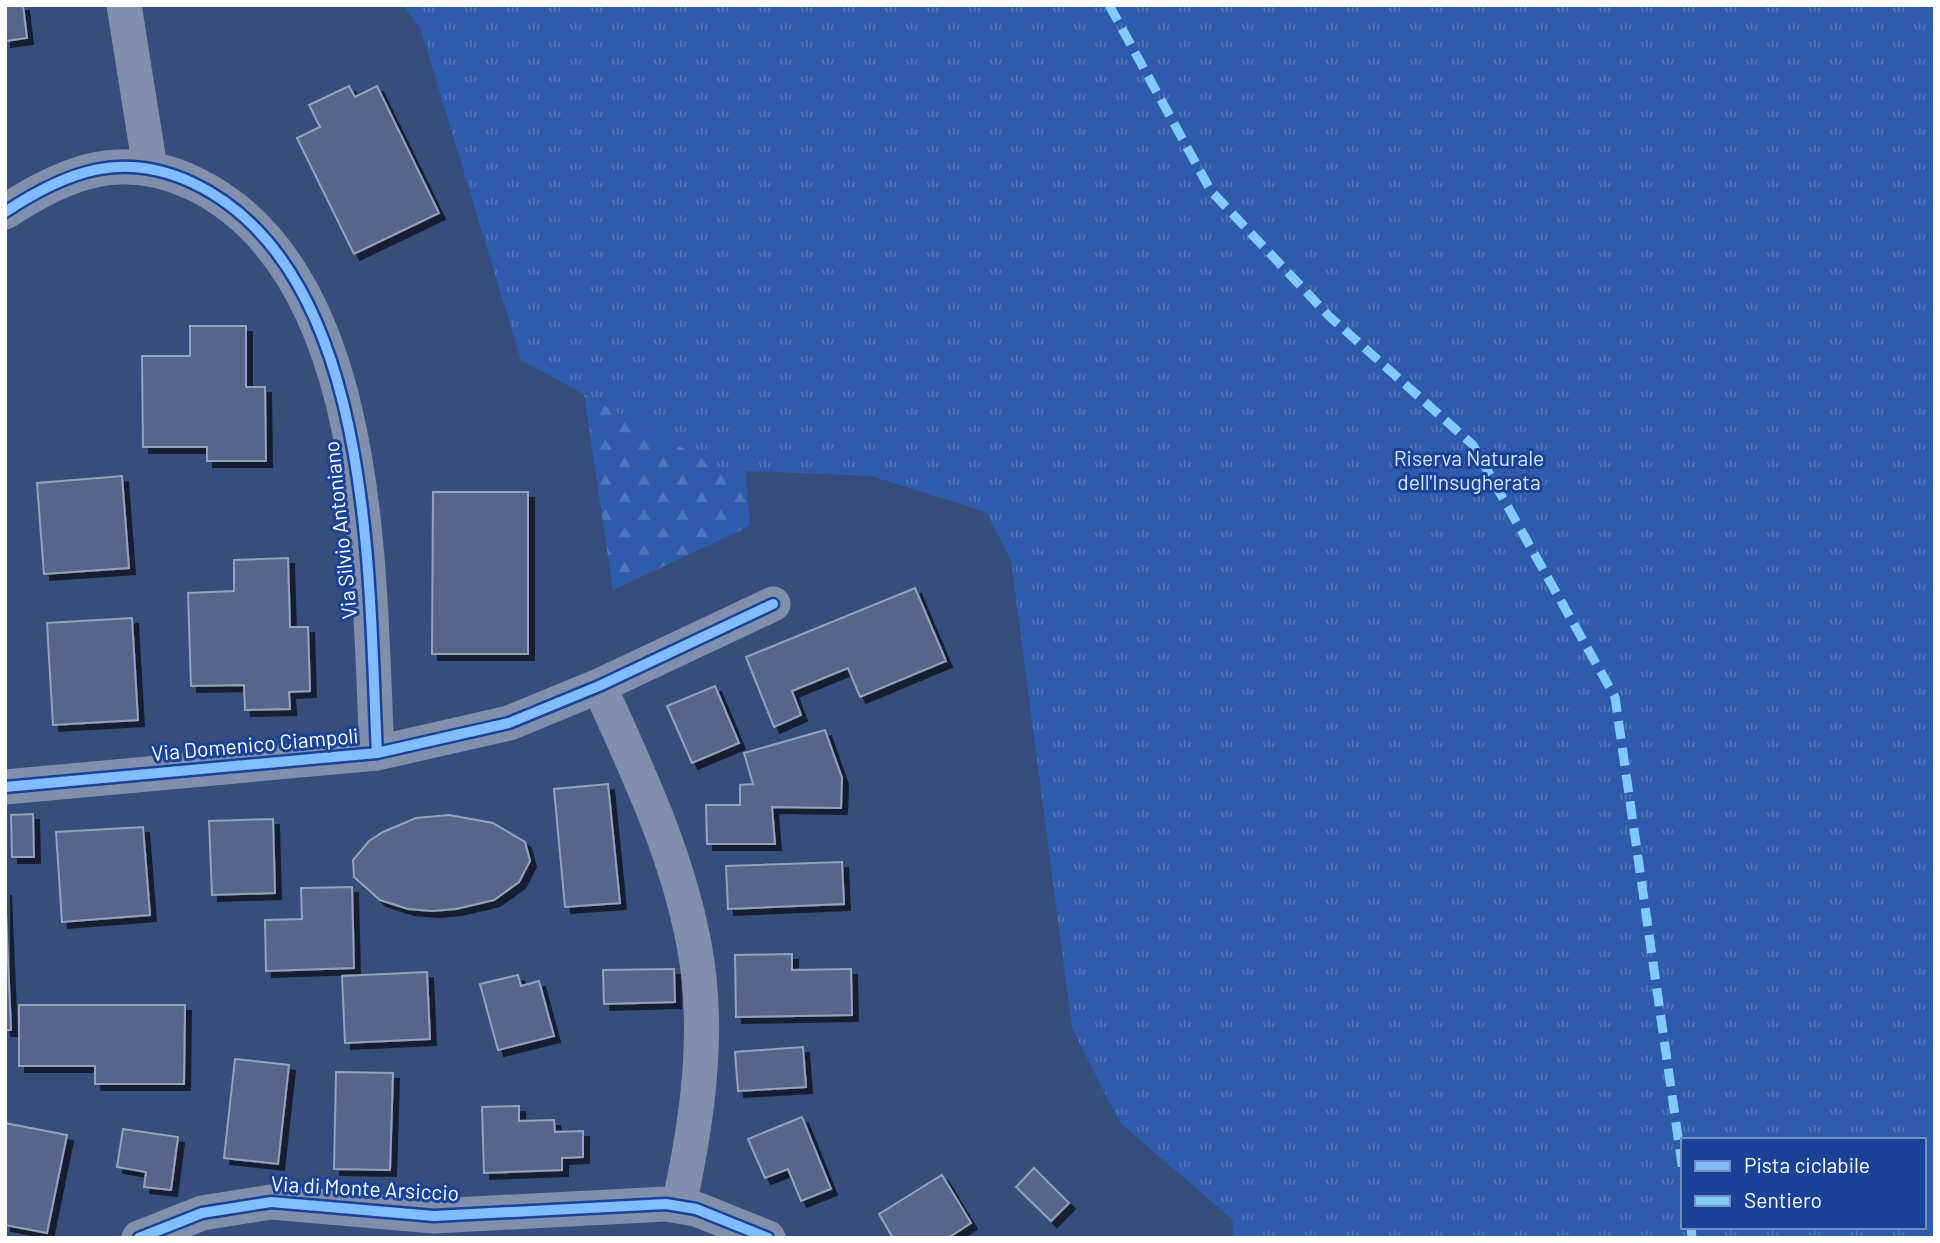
<svg xmlns="http://www.w3.org/2000/svg" width="1940" height="1243" viewBox="0 0 1940 1243" font-family="Barlow,sans-serif">
  <style>
    .forest { fill: url(#forest-firs) }
    .park { fill: url(#park-tufts); fill-rule: evenodd }
    .building { fill: #54668a; stroke: #95a2bb; stroke-width: 2; filter: url(#shadow) }
    .lines { fill: none; stroke-linecap: round; stroke-linejoin: round }
    .street { stroke: #818fad; stroke-width: 35 }
    .quiet { stroke: #80caff; stroke-width: 9; stroke-dasharray: 18 9; stroke-linecap: butt }
    .cycleway-casing { stroke: #1a4398; stroke-width: 15 }
    .cycleway { stroke: #80bcff; stroke-width: 10 }
    .labels { text-anchor: middle; stroke-width: 6; stroke-linejoin: round; paint-order: stroke }
    .park-label { font-size: 21px; fill: #d6e3fb; stroke: #1a4398 }
    .street-label { font-size: 21px; fill: #fff; stroke: #1a4398 }
  </style>
  <defs>
    <pattern id="forest-firs" width="22" height="20" patternUnits="userSpaceOnUse" patternTransform="scale(1.75)"><rect width="22" height="20" fill="#2f5bad"/><path d="M5 1l3.5 6h-7zM16 11l3.5 6h-7z" fill="#4e74b9"/></pattern>
    <pattern id="park-tufts" width="24" height="20" patternUnits="userSpaceOnUse" patternTransform="scale(1.75)"><rect width="24" height="20" fill="#2f5bad"/><path d="M3 7l-1-3M5 7V3M7 7l1-3M15 17l-1-3M17 17v-4M19 17l1-3" fill="none" stroke="#4e74b9"/></pattern>
    <filter id="shadow"><feDropShadow dx="6" dy="6" stdDeviation="0" flood-color="#0009"/></filter>
  </defs>
  <rect width="100%" height="100%" fill="#374d7b"/>
  <path class="forest" d="M738,369L750,526L613,590L581,374Z"/>
  <path class="park" d="M403,5H1935V1238H1233V1220L1120,1123L1072,1028L1011,560L986,512L871,476L723,470L521,360L420,27ZM1683,1140H1924V1227H1683Z"/>
  <path class="building" d="M5,5H23L27,38L5,41Z
    M349,86L355,97L377,86L439,213L354,254L297,138L320,127L309,105Z
    M190,326H246V387H265L266,461H207V447H143L142,356H190Z
    M122,476L129,568L44,574L37,483Z
    M433,492H528V654H432Z
    M288,558L290,627H308L310,691L289,692L290,709L245,710L244,685L191,686L188,593L234,591V560Z
    M915,588L946,661L860,697L848,668L792,691L801,715L774,727L746,657Z
    M132,618L138,720L53,725L47,623Z
    M715,686L739,743L692,763L667,706Z
    M825,730L842,778L841,808L772,807L775,844H707L706,805H740V785L753,784L744,753Z
    M608,784L620,903L565,907L554,789Z
    M33,814L34,857H12L11,815Z
    M449,815L493,823L525,842L530,861L519,882L494,900L456,909L432,911L408,909L380,900L354,877L353,860L369,841L383,832L416,818Z
    M273,819L275,893L212,895L209,821Z
    M143,827L150,915L62,922L56,832Z
    M842,862L844,904L728,909L726,866Z
    M352,887L354,968L266,971L265,920L302,919L301,888Z
    M5,889L11,1030H5Z
    M792,954V970L851,969L852,1015L736,1017L735,955Z
    M674,969L675,1002L604,1004L603,970Z
    M427,972L430,1039L345,1043L342,976Z
    M518,975L521,986L539,981L554,1036L498,1050L480,984Z
    M19,1005H185L184,1084H95V1066H19Z
    M803,1047L806,1087L738,1091L735,1052Z
    M235,1059L289,1065L278,1164L224,1158Z
    M336,1072L393,1073L390,1170L334,1169Z
    M519,1106V1121L554,1120L555,1132L583,1131V1157L562,1158V1170L484,1173L482,1107Z
    M802,1117L831,1189L801,1201L788,1169L765,1178L748,1139Z
    M5,1123L67,1135L47,1233L5,1225Z
    M123,1129L178,1137L171,1190L144,1187L146,1172L117,1167Z
    M1034,1168L1069,1203L1051,1221L1016,1187Z
    M942,1175L971,1223L948,1238H893L879,1214Z"/>
  <g class="lines">
    <path class="street" d="M124,5L150,168
      M5,212C67,171 122,150 193,183C377,271 368,581 377,753
      M599,686C641,778 688,877 699,978C707,1054 695,1131 679,1205
      M5,787L377,753L509,723L599,686L773,604
      M139,1238L202,1213L271,1202L434,1216L666,1204L696,1209L768,1238"/>
    <path class="quiet" d="M1109,5L1211,191L1329,316L1473,445L1615,697L1683,1172
      M1691,1227L1692,1238"/>
    <g class="cycleway-casing">
      <path id="cycleway" d="M5,212C67,171 122,150 193,183C377,271 368,581 377,753
        M5,787L377,753L509,723L599,686L773,604
        M139,1238L202,1213L271,1202L434,1216L666,1204L696,1209L768,1238"/>
    </g>
    <use href="#cycleway" class="cycleway"/>
  </g>
  <g class="labels">
    <g class="park-label">
      <text x="1469" y="466">Riserva Naturale<tspan x="1469" dy="24">dell'Insugherata</tspan></text>
    </g>
    <g class="street-label">
      <text transform="translate(341 530) rotate(-96)" y="7">Via Silvio Antoniano</text>
      <text transform="translate(255 745) rotate(-5)" y="7">Via Domenico Ciampoli</text>
      <text transform="translate(365 1189) rotate(3)" y="7">Via di Monte Arsiccio</text>
    </g>
  </g>
  <rect width="1940" height="1243" fill="none" stroke="#ffffff" stroke-width="14"/>
  <rect x="1681" y="1138" width="245" height="91" fill="#1a4398" stroke="#768ec1" stroke-width="2"/>
  <rect x="1695" y="1161" width="35" height="10" fill="#80bcff" stroke="#768ec1" stroke-width="2"/>
  <text x="1744" y="1173" font-size="21" fill="#ffffff">Pista ciclabile</text>
  <rect x="1695" y="1196" width="35" height="10" fill="#80caff" stroke="#768ec1" stroke-width="2"/>
  <text x="1744" y="1208" font-size="21" fill="#ffffff">Sentiero</text>
</svg>
